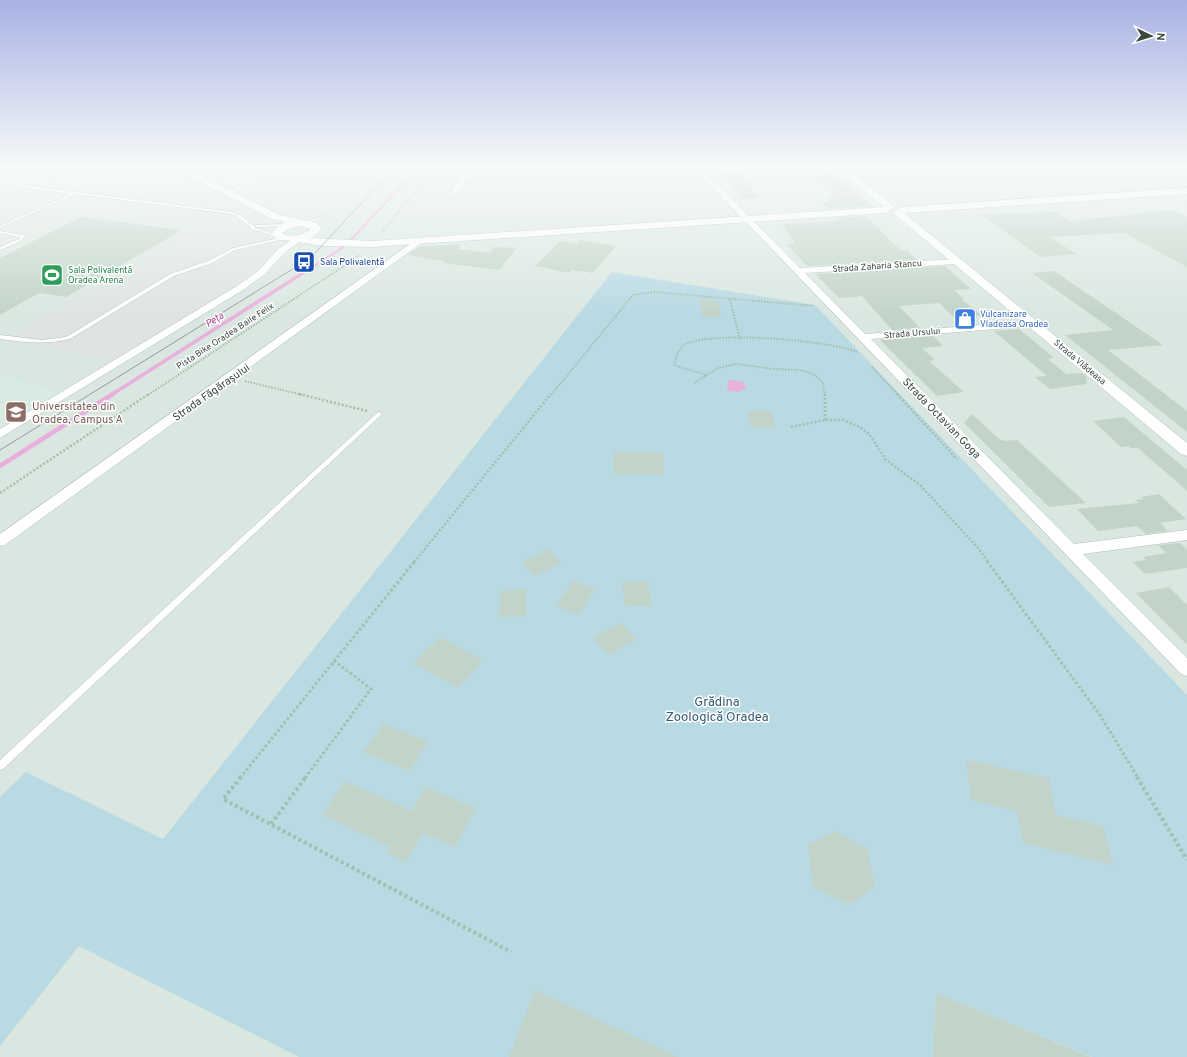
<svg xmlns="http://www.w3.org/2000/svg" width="1187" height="1057" viewBox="0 0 1187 1057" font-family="Overpass,sans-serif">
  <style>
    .residential { fill: #dae7e0 }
    .education { fill: #d7ebe2 }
    .green { fill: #b9d9e3 }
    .parking { fill: #dfe3e1 }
    .water { fill: #e9afdd }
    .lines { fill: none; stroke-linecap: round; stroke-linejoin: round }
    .stream-far2 { stroke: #e9afdd; stroke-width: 2.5 }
    .stream-far1 { stroke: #e9afdd; stroke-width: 3.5 }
    .stream { stroke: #e9afdd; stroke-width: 4.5 }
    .building { fill: #c2d4c9 }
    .service-casing { stroke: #afbfb6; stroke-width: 1 }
    .minor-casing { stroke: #afbfb6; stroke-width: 1 }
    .tertiary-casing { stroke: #afbfb6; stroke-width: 1 }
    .path-far4 { stroke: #a2bfaf; stroke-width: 1.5; stroke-dasharray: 1 1; stroke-linecap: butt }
    .path-far3 { stroke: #a2bfaf; stroke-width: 2; stroke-dasharray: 1.5 1.5; stroke-linecap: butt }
    .path-far2 { stroke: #a2bfaf; stroke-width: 2.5; stroke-dasharray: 2 2; stroke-linecap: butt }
    .path-far1 { stroke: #a2bfaf; stroke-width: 3; stroke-dasharray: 2.5 2.5; stroke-linecap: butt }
    .path { stroke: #a2bfaf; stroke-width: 4; stroke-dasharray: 3 3; stroke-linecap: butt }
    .service { fill: #fff; fill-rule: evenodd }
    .minor { fill: #fff; fill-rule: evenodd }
    .tertiary { fill: #fff; fill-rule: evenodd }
    .tram { stroke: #999; stroke-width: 1 }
    .labels { text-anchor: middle; stroke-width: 3; stroke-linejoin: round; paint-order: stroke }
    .far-transit-label { font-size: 9px; fill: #164399; stroke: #fff; text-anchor: start }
    .far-street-label { font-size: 9px; fill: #3a483f; stroke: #fff }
    .far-leisure-label { font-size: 9px; fill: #27864d; stroke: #fff; text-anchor: start }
    .far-shop-label { font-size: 9px; fill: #366cbe; stroke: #fff; text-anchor: start }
    .far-water-label { font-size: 10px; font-style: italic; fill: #a93e91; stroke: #fff }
    .street-label { font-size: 11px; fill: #3a483f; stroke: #fff }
    .education-label { font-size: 11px; fill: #785e54; stroke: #fff; text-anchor: start }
    .near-park-label { font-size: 13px; fill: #335974; stroke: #fff }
  </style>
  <rect width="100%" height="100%" fill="#ebf4f0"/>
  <path class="residential" d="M0,167H1187V1057H0Z"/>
  <path class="education" d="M0,376L24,381L64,393L0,431Z"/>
  <path class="green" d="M612,272L815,305L1187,695V1057H1092L936,993L933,1057H299L79,946L0,1046V797L26,772L163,839Z"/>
  <path class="parking" d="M18,167H161L265,215L273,223L268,241L277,244L255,272L233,289L116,360L6,340L200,224L84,211L0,252V174Z
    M175,167H283L239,197Z"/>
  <path class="water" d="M729,380L743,382L746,388L738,392L727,390Z"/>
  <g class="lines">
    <path class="stream-far2" d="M313,267L345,246L419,167"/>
    <path class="stream-far1" d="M111,395L314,266"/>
    <path class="stream" d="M0,466L113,394"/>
  </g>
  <path class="building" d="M800,167H824L873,206L828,209L821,203L830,202L826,198H836Z
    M739,171L754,186L750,187L760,198L741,199L716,172Z
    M1173,210L1187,217V267L1124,233L1050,237L1076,254L1041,257L981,215L1056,212L1070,221Z
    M866,216L892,242L902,251H907L917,260L807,266L787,244H796L782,224L829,222L828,221H840L837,218Z
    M81,217L182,230L66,297L39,293L0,315V258Z
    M580,240L616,246L593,273L571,270L569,273L535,266L560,241L577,244Z
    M460,244L458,249L482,252H490L494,247L517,248L499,270L443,263L445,261L407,255L418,247Z
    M945,266L971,289L954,290L964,299L962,300L982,315L955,318L939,303L899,306L920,328L892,330L862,296L839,298L815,274Z
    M1054,271L1163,345L1108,350L1187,411V432L1065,335L1113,330L1032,273Z
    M700,300L718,301L721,317H702Z
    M1019,329L1054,358L1048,359L1066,374L1082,373L1086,376L1087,384L1050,389L1035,377L1047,376L994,331Z
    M933,336L943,346L922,348L935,360L929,361L964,392L937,396L880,340Z
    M747,411H771L775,428H751Z
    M972,414L998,438L1004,441L1017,440L1086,503L1049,507L964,423Z
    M1124,417L1187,470V491L1138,448H1131L1128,446L1121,447L1093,421Z
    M614,452L664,453V475L613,474Z
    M1159,494L1186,519L1160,523L1168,531L1146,534L1137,526L1098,531L1077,509L1139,503L1135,500L1143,499L1141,497Z
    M1180,543L1187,550V568L1145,574L1133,562L1146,560L1143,557L1166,553L1158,545Z
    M549,549L561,563L534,576L522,562Z
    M573,581L595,589L579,615L556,606Z
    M648,581L651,606H625L622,582Z
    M1169,587L1187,605V645L1136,593Z
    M526,589V616L499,617L500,591Z
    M621,623L636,640L608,655L593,637Z
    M440,637L483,660L459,688L413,663Z
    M383,724L428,741L410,771L363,752Z
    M966,760L1049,778L1056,815L1103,826L1113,865L1023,843L1017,811L971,800Z
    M345,781L412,811L425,787L476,808L455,847L423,833L406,862L386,853L390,847L322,815Z
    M836,831L867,849L875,887L849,905L813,887L808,844Z
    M535,990L678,1057H509Z
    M936,993L1091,1057H933Z"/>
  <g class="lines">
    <g class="service-casing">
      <path id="service" d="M86,167H92L25,183L22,185L232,212L239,215L254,226L255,228L281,236L279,237L251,229V227L236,216L231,214L75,194L0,228V226L70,194L19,187L10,189L0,190V188L13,187L22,182L16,181L0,184V182L16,179L24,181Z
        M269,167H273L231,194L228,193Z
        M1180,167L1187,168V170L1181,168Z
        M324,216L327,217L302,224L300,223Z
        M287,224L289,225L288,226L257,227L255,226L257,225Z
        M0,231L23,235L25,236L21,241L0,250V247L19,239L20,237L0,233Z
        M284,237H285V239L235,250L212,263L174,276L70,339C46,345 24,342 0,339V335L42,340L66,337L170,274L208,261L233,248Z
        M379,412L382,414L381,415L3,769L0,770V760L377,413Z"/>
    </g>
    <g class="minor-casing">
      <path id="minor" d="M467,167H473L458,194H452L451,192Z
        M693,167H700L800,268L958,259V263L955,264L805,273L865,334L1035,321L1037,323L1032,326L871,339L1074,544L1187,530V540L1083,554L1187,658V676L1181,674Z
        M299,235L306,237L284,253L265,274L243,290L0,438V429L237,286L259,270L278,249Z
        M417,239H423L424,241L5,545L0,546V534Z"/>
    </g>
    <g class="tertiary-casing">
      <path id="tertiary" d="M7,167H18L0,176V170Z
        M171,167H182L280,215L317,223L322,229L312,238L372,241L884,207L836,167H845L895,207L886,213L372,247L324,246L277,239L272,234L273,230L285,222L272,219ZM299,226L311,229C303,235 291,238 282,233L290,228Z
        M1187,188V194L904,213L1187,443V456L1181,454L893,213L901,207Z"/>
    </g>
    <path class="path-far4" d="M381,233L436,167
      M342,267L360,255"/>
    <path class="path-far3" d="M730,300L740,339
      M872,367L898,395
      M706,375L674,365L678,353L683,345C710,330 828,340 857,352
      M245,381L303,395
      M694,383L718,368L736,364L773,369L801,370L813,374L822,381L825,395
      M148,395L344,266
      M551,395L633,295L654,292L814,306"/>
    <path class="path-far2" d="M299,394L367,411
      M825,394V420
      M897,394L957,459
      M791,427L825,420H843L860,427L870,435L886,460L920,485L978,548L988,562
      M0,493L149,394
      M414,562L551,394"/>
    <path class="path-far1" d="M987,561L1100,715L1138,778
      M240,778L415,561
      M305,778L371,689L333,660"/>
    <path class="path" d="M241,777L223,799L511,952
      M1137,777L1187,860
      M271,824L306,777"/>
    <use href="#service" class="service"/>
    <use href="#minor" class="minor"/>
    <use href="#tertiary" class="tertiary"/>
    <path class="tram" d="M0,450L304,262L317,251L395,167"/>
  </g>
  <linearGradient id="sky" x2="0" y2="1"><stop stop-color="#a8b2e4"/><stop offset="0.53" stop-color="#f6faf8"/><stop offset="1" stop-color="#f6faf8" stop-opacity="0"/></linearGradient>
  <rect width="1187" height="315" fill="url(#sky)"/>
  <defs>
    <g id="bus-square" transform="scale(1.15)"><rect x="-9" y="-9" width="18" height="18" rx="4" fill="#1a4fb4" stroke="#fff"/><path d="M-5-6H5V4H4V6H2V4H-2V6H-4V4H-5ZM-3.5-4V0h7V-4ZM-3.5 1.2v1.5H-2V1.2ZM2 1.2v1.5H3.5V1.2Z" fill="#fff"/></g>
    <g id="stadium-square" transform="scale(1.15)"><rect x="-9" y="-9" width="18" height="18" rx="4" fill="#2e9e5b" stroke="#fff"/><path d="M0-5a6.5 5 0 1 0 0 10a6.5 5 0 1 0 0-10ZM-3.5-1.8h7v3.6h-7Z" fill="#fff"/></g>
    <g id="shop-square" transform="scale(1.15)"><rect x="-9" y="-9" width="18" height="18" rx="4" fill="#3f7fe0" stroke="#fff"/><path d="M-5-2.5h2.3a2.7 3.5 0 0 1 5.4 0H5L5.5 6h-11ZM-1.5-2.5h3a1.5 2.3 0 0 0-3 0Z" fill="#fff"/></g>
    <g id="university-square" transform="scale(1.15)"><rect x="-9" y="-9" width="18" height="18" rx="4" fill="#8d6e63" stroke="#fff"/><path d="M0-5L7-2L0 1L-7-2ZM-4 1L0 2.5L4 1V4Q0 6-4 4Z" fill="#fff"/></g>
  </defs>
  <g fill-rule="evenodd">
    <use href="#bus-square" x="304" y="262"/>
    <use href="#stadium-square" x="52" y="275"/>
    <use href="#shop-square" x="965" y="319"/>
    <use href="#university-square" x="16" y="412"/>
  </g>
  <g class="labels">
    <g class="far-transit-label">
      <text x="320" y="265">Sala Polivalentă</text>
    </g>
    <g class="far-street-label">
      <text transform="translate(877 266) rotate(-4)" y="3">Strada Zaharia Stancu</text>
      <text transform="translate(912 333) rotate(-5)" y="3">Strada Ursului</text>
      <text transform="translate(225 336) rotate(-33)" y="3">Pista Bike Oradea Baile Felix</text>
      <text transform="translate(1080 362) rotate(40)" y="3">Strada Vlădeasa</text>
    </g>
    <g class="far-leisure-label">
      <text x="68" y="273">Sala Polivalentă<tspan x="68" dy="10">Oradea Arena</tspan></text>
    </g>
    <g class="far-shop-label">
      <text x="980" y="317">Vulcanizare<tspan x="980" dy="10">Vladeasa Oradea</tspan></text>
    </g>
    <g class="far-water-label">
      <text transform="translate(214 319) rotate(-32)" y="4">Peța</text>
    </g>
    <g class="street-label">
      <text transform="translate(211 392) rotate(-35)" y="4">Strada Făgărașului</text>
      <text transform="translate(942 418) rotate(46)" y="4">Strada Octavian Goga</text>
    </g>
    <g class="education-label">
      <text x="32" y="410">Universitatea din<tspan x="32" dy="13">Oradea, Campus A</tspan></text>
    </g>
    <g class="near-park-label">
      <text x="717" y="706">Grădina<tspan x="717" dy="15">Zoologică Oradea</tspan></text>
    </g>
  </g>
  <g transform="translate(1151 36) rotate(94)" stroke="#ffffff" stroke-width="3" paint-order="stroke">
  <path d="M0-3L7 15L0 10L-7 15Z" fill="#3a483f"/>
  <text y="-6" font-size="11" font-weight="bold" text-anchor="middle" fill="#3a483f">N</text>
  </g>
</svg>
